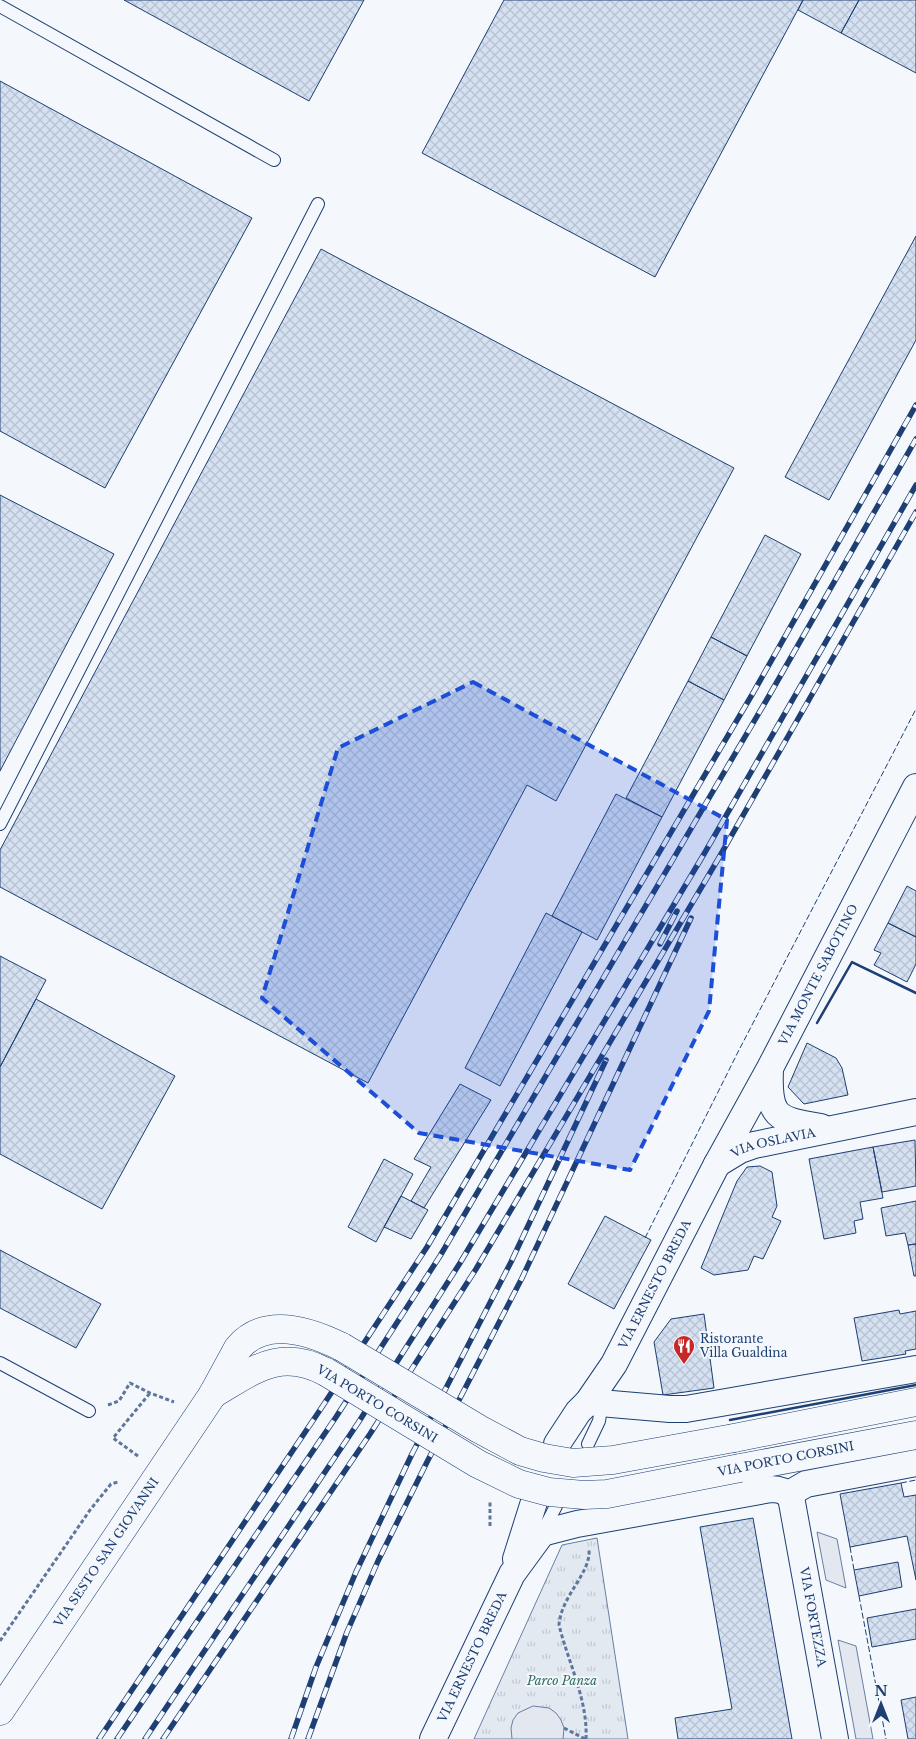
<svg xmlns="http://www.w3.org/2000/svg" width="916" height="1739" viewBox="0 0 916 1739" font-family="'Libre Baskerville',serif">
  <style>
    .park { fill: url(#park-tufts); stroke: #687fa3 }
    .parking { fill: #e3e8f0; stroke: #687fa3 }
    .building { fill: url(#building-cross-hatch); stroke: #1d3f73 }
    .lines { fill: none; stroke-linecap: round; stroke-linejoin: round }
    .service-casing { stroke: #1d3f73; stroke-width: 14 }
    .minor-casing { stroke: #1d3f73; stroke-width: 28 }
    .tertiary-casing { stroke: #1d3f73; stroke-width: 29 }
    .path { stroke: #5e769c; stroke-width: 3; stroke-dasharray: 4 2.5; stroke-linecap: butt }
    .service { stroke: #f4f7fb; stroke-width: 12 }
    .minor { stroke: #f4f7fb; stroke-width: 26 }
    .tertiary { stroke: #f4f7fb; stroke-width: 28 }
    .rail-casing { stroke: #1d3f73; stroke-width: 5.5 }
    .rail { stroke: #f4f7fb; stroke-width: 4; stroke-dasharray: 11; stroke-linecap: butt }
    .tertiary-bridge-casing { stroke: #1d3f73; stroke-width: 29; stroke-linecap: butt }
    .tertiary-bridge { stroke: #f4f7fb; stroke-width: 28 }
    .fence { stroke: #1d3f73; stroke-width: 1; stroke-dasharray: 6 2.5; stroke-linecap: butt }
    .wall { stroke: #1d3f73; stroke-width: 2.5 }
    .marked { fill: #1d4ed8; fill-opacity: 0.2; stroke: #1d4ed8; stroke-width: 4; stroke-dasharray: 10 6; stroke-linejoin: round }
    .labels { text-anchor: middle; stroke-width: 4; stroke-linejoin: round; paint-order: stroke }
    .street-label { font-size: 12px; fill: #1d3f73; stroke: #f4f7fb }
    .poi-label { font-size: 12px; fill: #1d3f73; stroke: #f4f7fb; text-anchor: start }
    .park-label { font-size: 12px; font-style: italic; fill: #2c6c60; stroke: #f4f7fb }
  </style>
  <defs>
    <pattern id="park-tufts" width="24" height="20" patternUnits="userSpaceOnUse" patternTransform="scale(1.25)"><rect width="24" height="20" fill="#e3e9f0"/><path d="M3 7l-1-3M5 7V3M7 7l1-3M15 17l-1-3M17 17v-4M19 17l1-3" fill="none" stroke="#c2c9d1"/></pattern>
    <pattern id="building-cross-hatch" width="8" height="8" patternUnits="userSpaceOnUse" patternTransform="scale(1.25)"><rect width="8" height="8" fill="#d5e0f0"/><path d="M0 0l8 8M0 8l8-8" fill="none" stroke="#b6c1d1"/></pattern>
  </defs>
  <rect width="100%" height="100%" fill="#f4f7fb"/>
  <path class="park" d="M597,1538L628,1739H474L562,1545Z"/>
  <path class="parking" d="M817,1532L837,1539L846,1588L826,1580Z
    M838,1640L856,1646L873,1739H856Z
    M533,1706L549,1708L556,1713L561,1720L564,1728L563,1739H512L511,1728L513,1720L518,1713Z"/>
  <path class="building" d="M124,0H364L309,101Z
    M504,0H803L655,277L422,153Z
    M803,0H859L841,33L798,10Z
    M859,0H916V73L841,33Z
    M0,81L252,218L105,488L0,431Z
    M916,236V340L829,500L785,477Z
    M321,249L734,468L556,801L527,785L368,1083L0,887V850Z
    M0,495L114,554L0,771Z
    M765,535L801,554L747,656L711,637Z
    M711,637L747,656L724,700L688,681Z
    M688,681L724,700L662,817L626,798Z
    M616,794L662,817L597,940L552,916Z
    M907,886L916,891V937L888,923Z
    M546,913L582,932L500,1086L465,1068Z
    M888,923L916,937V964L907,982L874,965L881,953L874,950Z
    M0,956L46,980L0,1067Z
    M36,999L175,1076L102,1209L0,1154V1067Z
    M807,1043L836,1058L842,1068L848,1095L804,1104L788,1087Z
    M460,1084L491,1100L424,1208L411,1201L431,1167L414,1159Z
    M915,1140L916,1186L882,1192L873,1147Z
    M873,1147L883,1198L860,1202L863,1219L854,1221L856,1233L824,1239L809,1159Z
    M384,1159L413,1174L376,1242L348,1227Z
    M760,1166L772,1172L777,1206L772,1217L781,1221L763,1259L754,1256L748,1270L714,1275L701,1268L737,1181L747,1167Z
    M401,1196L428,1210L411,1239L384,1227Z
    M916,1201V1244L908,1245L905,1233L886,1236L881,1208Z
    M605,1216L651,1240L614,1309L568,1284Z
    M916,1244V1276H914L908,1245Z
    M0,1250L101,1304L76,1348L0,1308Z
    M899,1310L900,1314L916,1311V1349L905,1351L906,1354L862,1361L854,1318Z
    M704,1314L714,1388L663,1395L654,1342L671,1319Z
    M901,1483L904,1497L916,1495V1580L907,1536L850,1547L840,1494Z
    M753,1518L792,1739H678L675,1718L732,1709L700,1527Z
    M898,1562L902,1587L859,1596L854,1570Z
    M916,1609V1639L872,1647L867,1618Z
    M916,1697V1739H908L901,1700Z"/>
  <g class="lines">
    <g class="service-casing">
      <path id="service" d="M0,6L274,160
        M0,824L318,204
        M0,1363L89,1411
        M588,1444L599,1421L602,1402
        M542,1533L556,1506"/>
    </g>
    <g class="minor-casing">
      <g id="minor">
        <path d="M770,1069C768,1117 776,1120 821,1127"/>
        <path id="s1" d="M717,1164L740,1150L754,1145L916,1112"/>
        <path d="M588,1402L670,1409H686L916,1369"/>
        <path id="s2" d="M557,1444L578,1412L588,1402L614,1364L717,1164L770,1068L916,787"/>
        <path id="s3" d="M791,1497L835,1739"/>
        <path d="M791,1497L794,1491L806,1484L916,1463"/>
        <path d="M542,1533L577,1524L771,1489C780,1489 785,1491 791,1497"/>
        <path d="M516,1559L534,1502"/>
        <path id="s4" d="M433,1739L512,1574L542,1533"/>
      </g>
    </g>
    <g class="tertiary-casing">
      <g id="tertiary">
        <path d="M213,1394C253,1371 279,1347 326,1372"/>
        <path d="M734,1438L916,1402"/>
        <path d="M740,1468L916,1435"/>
        <path id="s5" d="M0,1711L213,1394L238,1348C265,1316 310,1331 342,1347"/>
      </g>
    </g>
    <path class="path" d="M108,1405L119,1401L130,1383L150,1393L174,1402
      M138,1456L113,1438L150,1393
      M490,1526V1502
      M0,1641L90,1510L111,1484L118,1482
      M564,1728L585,1739
      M586,1739C588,1700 568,1662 559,1625C561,1596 591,1573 589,1550"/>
    <use href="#service" class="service"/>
    <use href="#minor" class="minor"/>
    <use href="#tertiary" class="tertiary"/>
    <g class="rail-casing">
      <path id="rail" d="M660,944L677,911
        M99,1739L322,1407L427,1247L753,693L916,405
        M117,1739L336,1417L440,1256L766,701L916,439
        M145,1739L358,1423L460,1263L704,854L916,485
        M163,1739L370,1434L476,1269L717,861L916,512
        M291,1739L316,1667L356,1572L412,1454L511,1262L606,1060
        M308,1739L347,1632L378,1561L427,1462L522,1278L691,918"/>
    </g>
    <use href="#rail" class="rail"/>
    <g class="tertiary-bridge-casing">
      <path id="tertiary-bridge" d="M342,1347L479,1429L520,1451L544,1458L573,1463L613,1460L734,1438
        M326,1372L478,1464L519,1484L549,1492L584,1495L607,1494L740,1468"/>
    </g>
    <use href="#tertiary-bridge" class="tertiary-bridge"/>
    <path class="fence" d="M645,1238L738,1052L916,709
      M901,1483L916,1480
      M850,1547L854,1570
      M859,1596L886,1739"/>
    <path class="wall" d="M817,1023L852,962L916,993
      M730,1420L916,1385"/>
  </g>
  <path class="marked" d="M473,682L727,820L709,1011L630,1170L419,1133L262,998L338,748Z"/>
  <defs>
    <g id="restaurant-pin" transform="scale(1.125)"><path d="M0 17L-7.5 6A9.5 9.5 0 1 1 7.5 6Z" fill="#c62828" stroke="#f4f7fb"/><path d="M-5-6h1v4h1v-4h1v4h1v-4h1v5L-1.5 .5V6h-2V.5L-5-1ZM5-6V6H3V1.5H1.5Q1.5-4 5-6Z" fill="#fff"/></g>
  </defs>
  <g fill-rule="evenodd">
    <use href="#restaurant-pin" x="684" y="1346"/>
  </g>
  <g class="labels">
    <g class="street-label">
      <text dy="4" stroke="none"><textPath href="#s2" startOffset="538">VIA MONTE SABOTINO</textPath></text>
      <text dy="4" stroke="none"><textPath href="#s1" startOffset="61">VIA OSLAVIA</textPath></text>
      <text dy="4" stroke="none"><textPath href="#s2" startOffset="188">VIA ERNESTO BREDA</textPath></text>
      <text transform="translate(377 1404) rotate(31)" y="4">VIA PORTO CORSINI</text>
      <text transform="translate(786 1459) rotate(-11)" y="4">VIA PORTO CORSINI</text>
      <text dy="4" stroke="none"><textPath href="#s5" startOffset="191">VIA SESTO SAN GIOVANNI</textPath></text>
      <text dy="4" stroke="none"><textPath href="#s3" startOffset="122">VIA FORTEZZA</textPath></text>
      <text dy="4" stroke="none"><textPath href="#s4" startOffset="91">VIA ERNESTO BREDA</textPath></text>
    </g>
    <g class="poi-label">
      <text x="700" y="1343">Ristorante<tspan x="700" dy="14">Villa Gualdina</tspan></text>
    </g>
    <g class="park-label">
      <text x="562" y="1685">Parco Panza</text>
    </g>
  </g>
  <g transform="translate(881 1704)" stroke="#f4f7fb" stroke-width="4" paint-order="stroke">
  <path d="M0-4L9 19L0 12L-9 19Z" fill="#1d3f73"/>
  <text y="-8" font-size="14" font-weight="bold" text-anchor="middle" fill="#1d3f73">N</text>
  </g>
</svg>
